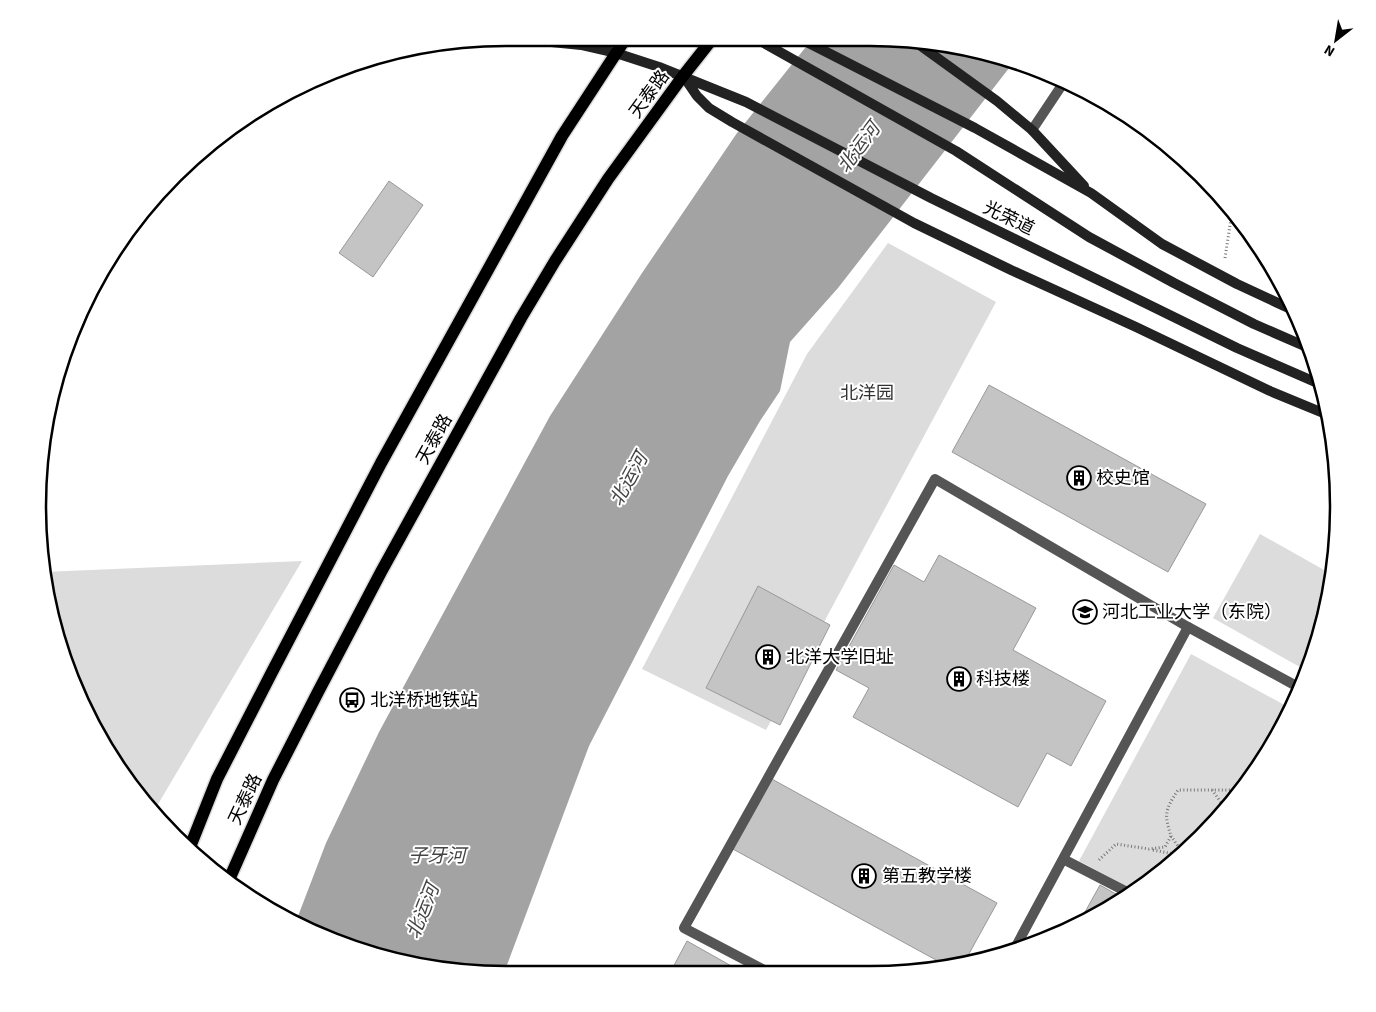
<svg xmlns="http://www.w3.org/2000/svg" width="1376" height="1012" viewBox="0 0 1376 1012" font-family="'Source Sans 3','Noto Sans SC',sans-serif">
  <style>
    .green { fill: #dcdcdc }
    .water { fill: #a3a3a3 }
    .building { fill: #c4c4c4; stroke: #999 }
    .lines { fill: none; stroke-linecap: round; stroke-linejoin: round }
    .primary-casing { stroke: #dbdbdb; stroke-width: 15 }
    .path { stroke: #777; stroke-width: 3; stroke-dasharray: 1 2.5; stroke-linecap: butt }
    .service { stroke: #555; stroke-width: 10 }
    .minor { stroke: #555; stroke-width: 10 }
    .secondary { stroke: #222; stroke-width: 10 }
    .primary { stroke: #000; stroke-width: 12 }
    .labels { text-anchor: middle; stroke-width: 4; stroke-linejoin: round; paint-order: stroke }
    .street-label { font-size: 18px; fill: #000; stroke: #fff }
    .park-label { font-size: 18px; fill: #333; stroke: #fff }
    .poi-label { font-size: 18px; fill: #000; stroke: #fff; text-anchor: start }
    .water-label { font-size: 19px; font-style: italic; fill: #444; stroke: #fff }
    .rim { fill: none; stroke: #000; stroke-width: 2.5 }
  </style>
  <rect width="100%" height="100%" fill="#fff"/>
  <path class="green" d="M888,243L996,302L766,730L642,669L807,354Z
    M1260,534L1333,575L1314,656L1307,671L1213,618Z
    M302,561L154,811L134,791L73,685L43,572Z
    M1191,654L1290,708L1276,740L1222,815L1155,878L1134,890L1079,861Z"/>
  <path class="water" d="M813,38H900L991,53L1013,63L838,288L790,342L780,391L760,421L728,476L589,746L504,973H475L384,958L299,926L295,924L326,843L379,732L550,416L642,273L737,133Z"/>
  <path class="building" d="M389,181L423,205L373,277L339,253Z
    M989,385L1206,504L1168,572L952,452Z
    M939,555L1036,608L1013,650L1106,701L1071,766L1047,753L1018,807L853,717L869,688L836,670L894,565L924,582Z
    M758,586L830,625L780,725L706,688Z
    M770,778L997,903L965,961L947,966L731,848Z
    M1100,885L1121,897L1080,921Z
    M687,941L742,972H674L671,971Z"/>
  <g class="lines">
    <g class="primary-casing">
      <path id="primary" d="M190,847L217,779L271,674L381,463L562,136L626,38
        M228,882L273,780L318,692L381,572L521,318L555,261L608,179L683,76L713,38"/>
    </g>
    <path class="path" d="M1225,258L1232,212
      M1212,790L1226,809
      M1171,836L1182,852
      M1153,850L1179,855
      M1099,860L1116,844L1149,849L1165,847L1171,836C1164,814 1165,810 1178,790H1240"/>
    <path class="service" d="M768,972L684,928L935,479L1188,627"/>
    <path class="minor" d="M1032,130L1062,85
      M1063,859L1129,893
      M1015,948L1188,627L1300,688"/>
    <path class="secondary" d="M512,38L581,45L616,53L659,67L746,102L931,198L1237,348L1322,385
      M755,38L956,151L1089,237L1174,283L1254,324L1309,348
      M799,38L975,128L1091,193L1162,244L1237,284L1295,311
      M914,41L997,101L1032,130L1084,186
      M684,77L697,96L709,108L732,122L914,223L1011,270L1136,327L1270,391L1328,415"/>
    <use href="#primary" class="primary"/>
  </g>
  <defs>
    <g id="building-ring" transform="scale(1.25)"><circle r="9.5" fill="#fff" stroke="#000" stroke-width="1.5"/><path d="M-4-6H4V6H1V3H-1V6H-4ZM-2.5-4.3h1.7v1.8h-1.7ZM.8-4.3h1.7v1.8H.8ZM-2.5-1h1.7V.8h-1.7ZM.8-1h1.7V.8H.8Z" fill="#000"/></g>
    <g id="university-ring" transform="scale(1.25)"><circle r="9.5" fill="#fff" stroke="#000" stroke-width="1.5"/><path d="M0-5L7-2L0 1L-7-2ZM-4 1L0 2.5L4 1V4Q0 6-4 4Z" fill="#000"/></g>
    <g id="bus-ring" transform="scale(1.25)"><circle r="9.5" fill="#fff" stroke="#000" stroke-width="1.5"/><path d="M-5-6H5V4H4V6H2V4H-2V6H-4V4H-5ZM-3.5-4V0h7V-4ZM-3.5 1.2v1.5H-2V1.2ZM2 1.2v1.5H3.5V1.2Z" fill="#000"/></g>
  </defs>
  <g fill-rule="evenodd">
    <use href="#building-ring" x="1079" y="478"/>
    <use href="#university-ring" x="1085" y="612"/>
    <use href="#building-ring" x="768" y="657"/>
    <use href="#building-ring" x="959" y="679"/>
    <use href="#bus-ring" x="352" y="700"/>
    <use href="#building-ring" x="864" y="876"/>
  </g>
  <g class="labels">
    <g class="street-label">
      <text transform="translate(649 94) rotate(-54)" y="6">天泰路</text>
      <text transform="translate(1009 218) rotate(26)" y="6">光荣道</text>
      <text transform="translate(434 439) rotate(-61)" y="6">天泰路</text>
      <text transform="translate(245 799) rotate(-65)" y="6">天泰路</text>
    </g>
    <g class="park-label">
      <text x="867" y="399">北洋园</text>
    </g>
    <g class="poi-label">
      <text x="1096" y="484">校史馆</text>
      <text x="1102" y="618">河北工业大学（东院）</text>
      <text x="786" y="663">北洋大学旧址</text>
      <text x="976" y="685">科技楼</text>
      <text x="370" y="706">北洋桥地铁站</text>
      <text x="882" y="882">第五教学楼</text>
    </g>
    <g class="water-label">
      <text transform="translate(858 147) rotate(-53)" y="7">北运河</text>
      <text transform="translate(628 479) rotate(-61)" y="7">北运河</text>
      <text x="437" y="862">子牙河</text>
      <text transform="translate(422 911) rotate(-68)" y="7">北运河</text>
    </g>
  </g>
  <path d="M0 0H1376V1012H0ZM506 46H870A460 460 0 0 1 1330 506V506A460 460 0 0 1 870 966H506A460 460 0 0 1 46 506V506A460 460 0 0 1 506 46Z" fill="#fff" fill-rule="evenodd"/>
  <path class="rim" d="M506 46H870A460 460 0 0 1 1330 506V506A460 460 0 0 1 870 966H506A460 460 0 0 1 46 506V506A460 460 0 0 1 506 46Z"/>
  <g transform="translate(1336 40) rotate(211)" stroke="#ffffff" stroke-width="4" paint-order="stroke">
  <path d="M0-4L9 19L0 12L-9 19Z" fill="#000000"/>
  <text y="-8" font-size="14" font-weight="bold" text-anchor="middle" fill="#000000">N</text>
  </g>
</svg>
